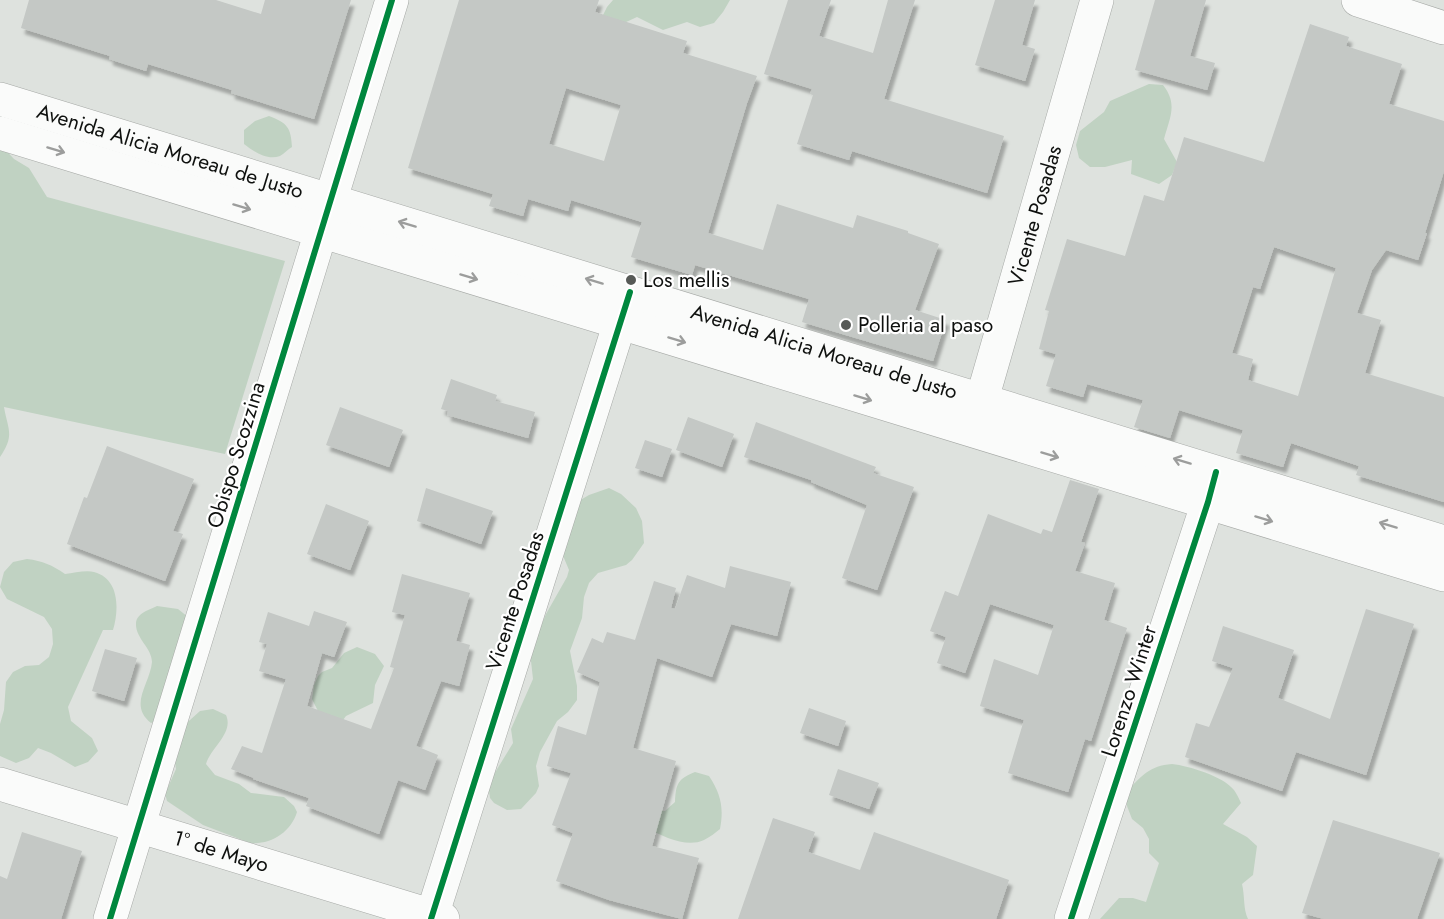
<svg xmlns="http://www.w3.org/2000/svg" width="1444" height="919" viewBox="0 0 1444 919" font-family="Jost,sans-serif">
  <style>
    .green { fill: #c0d2c2 }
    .building { fill: #c4c8c5; fill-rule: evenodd; filter: url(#shadow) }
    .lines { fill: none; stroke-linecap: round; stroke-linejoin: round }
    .minor-casing { stroke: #a6a9a6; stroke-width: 34 }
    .secondary-casing { stroke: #a6a9a6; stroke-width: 34 }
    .minor { stroke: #fafbfa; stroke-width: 33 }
    .secondary { stroke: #fafbfa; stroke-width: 33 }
    .cycleway-casing { stroke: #fff; stroke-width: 10 }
    .cycleway { stroke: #00873e; stroke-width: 6 }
    .oneway { stroke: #9c9d9c }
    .poi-dot { fill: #575a57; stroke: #fff; stroke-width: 2 }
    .labels { text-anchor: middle; stroke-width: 4.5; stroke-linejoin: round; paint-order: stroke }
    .street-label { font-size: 21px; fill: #0f110f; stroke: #fff }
    .poi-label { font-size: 21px; fill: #0f110f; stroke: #fff; text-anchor: start }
  </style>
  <defs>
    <filter id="shadow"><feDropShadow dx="3.5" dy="6" stdDeviation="1.5" flood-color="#0004"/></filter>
  </defs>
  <rect width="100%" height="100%" fill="#dee2de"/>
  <path class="green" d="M613,0H730L723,12L714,23L700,27L687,22L663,30L637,17L624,23L601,19L607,7Z
    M1149,84L1163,85C1178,104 1170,117 1164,139L1177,162L1172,175L1159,184L1131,174L1132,160L1105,167H1090L1079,158L1076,145L1080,131L1104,112L1110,101Z
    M269,116C287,123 291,127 292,147C288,149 284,154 280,156C267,161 253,151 244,144V130L255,121Z
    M0,144L14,159L29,168L47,197L285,261L225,454L4,407C8,430 15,435 0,457Z
    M609,488L621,494L636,508L642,521L644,543L632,560L626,565L598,573L589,583L584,597L582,618L570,651L577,686V700L568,712L557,721L540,752L536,766L539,786L536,793L521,809L507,810L494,803L490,798L488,784L513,743L511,729L533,679L530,652L546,614L567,577L569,570L561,551L577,502L589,495Z
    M27,559C43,561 52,565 65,574C74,573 86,570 94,572C120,579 119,610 113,630H103L68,707L71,721L92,738L98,751L88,762L75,767L51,753L38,748L29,758L16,763L0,756V724L4,710L6,682L13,672L25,666L39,665L49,657L53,644L52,629L44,617L7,599L0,587L4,572L13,562Z
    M157,606L178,609L188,617L157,720L151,723C128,705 150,684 152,662C152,648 135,638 136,623C137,613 149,610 157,606Z
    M357,647L375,654L384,666L375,685L373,703L346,716L340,724L318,711L312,699L314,685L318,676L322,672L332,668L344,653Z
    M213,709L226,715C234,733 211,747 206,764L215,775L239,784L251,793L284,797L294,806L297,812C291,832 271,845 250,843L203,825L167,801L165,794L176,769L174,756L180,729L200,711Z
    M1172,764C1189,766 1223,776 1234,790C1237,794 1239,799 1241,803L1223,824L1247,837L1257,846L1253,875L1242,884C1245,896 1243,909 1248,919H1100L1119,898H1133L1146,902L1159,863L1149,853V839L1143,828L1132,819L1127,806V791C1143,775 1149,766 1172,764Z
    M695,772L709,776C721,794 724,808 720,829C715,833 710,837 704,840C687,848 664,837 649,829L651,809L665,811L675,802C676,783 678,779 695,772Z"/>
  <path class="building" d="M29,0H216L261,14L265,0H351L314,119L231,93L232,90L148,64L146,71L109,59L110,56L21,28Z
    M459,0H599L595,12L687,41L683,53L757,76L747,103L708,233L763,250L777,204L853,228L857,215L908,231V233L939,244L915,310L946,320L933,361L802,322L809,299L695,265L692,275L631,257L642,222L571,200L568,211L528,199L523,216L489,206L493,194L408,168ZM566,88L621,105L604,161L549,144Z
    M788,0H831L819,36L873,53L888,0H915L884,99L1004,136L987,193L852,151L849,160L797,144L813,95L810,94L812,89L764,74Z
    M995,0H1035L1022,45L1035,49L1025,81L975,65Z
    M1155,0H1206L1190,56L1215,63L1207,90L1135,70Z
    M1310,24L1349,37L1346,46L1402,64L1389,104L1444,121V171L1425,233H1427L1418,260L1386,250L1372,270L1357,313L1381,320L1365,373L1444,397V502L1356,475L1359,466L1291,443L1283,467L1236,453L1243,430L1179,410L1170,438L1134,427L1143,400L1087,384L1083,397L1046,386L1056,354L1039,349L1049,311L1045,310L1067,239L1125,256L1144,195L1164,201L1184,137L1264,162ZM1274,247L1336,268L1298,396L1248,380L1253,359L1232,353L1253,287L1260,289Z
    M451,379L497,395L495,401L535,412L528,438L447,415L448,411L441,409Z
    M340,407L403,430L389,467L326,445Z
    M688,417L734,434L722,467L676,450Z
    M756,422L876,467L873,473L914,487L877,590L842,578L867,505L811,482V480L744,457Z
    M645,440L672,449L662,477L635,468Z
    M107,446L194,479L173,531L183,534L165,581L67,544L84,497L87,498Z
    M1070,480L1099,489L1081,542L1085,543L1075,571L1115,583L1104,620L1127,628L1091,741L1085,739L1068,792L1008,773L1024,720L980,706L994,659L1038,675L1054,625L990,604L965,673L937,663L946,637L930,631L945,591L958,596L988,514L1041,534L1043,529L1052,532Z
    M426,488L493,511L481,544L417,521Z
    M326,504L369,521L350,570L307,554Z
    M730,566L791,582L777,636L731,624L712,677L657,658L633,748L676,761L652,846L699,858L682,919L609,900L556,881L573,833L552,825L571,773L547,766L558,726L586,735L600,682L577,672L592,638L603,643L607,632L635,640L654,581L676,588L671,608L675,609L687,575L725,588Z
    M402,574L470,593L456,641L470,645L459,686L441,681L416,746L438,755L425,790L398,780L379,834L306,806L309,798L253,779L254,778L231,769L242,746L262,753L286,679L259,671L267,644L259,642L268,612L309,626L314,611L347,622L334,657L322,653L307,706L371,729L394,668L390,667L405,615L392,612Z
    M1366,609L1414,624L1366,775L1296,752L1282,791L1185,757L1196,723L1209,727L1233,668L1212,661L1223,626L1294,650L1278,698L1330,719Z
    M105,649L137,658L124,701L92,691Z
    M809,708L846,721L838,746L800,733Z
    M838,769L879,783L869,809L829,795Z
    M773,818L815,832L808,852L860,870L874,832L1009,880L996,919H738Z
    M1333,820L1440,853L1417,919H1324L1302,913Z
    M22,832L82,851L61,919H0V876L7,879Z"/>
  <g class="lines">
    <g class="minor-casing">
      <g id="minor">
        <path d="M1358,0L1444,28"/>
        <path id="s1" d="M974,427L1097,0"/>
        <path id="s2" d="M0,784L443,919"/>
        <path d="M110,919L392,0"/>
        <path d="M431,919L628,297"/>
        <path d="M1071,919L1208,502L1215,476"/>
      </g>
    </g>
    <g class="secondary-casing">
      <g id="secondary">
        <path id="s3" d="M0,99L1444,542"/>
        <path d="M0,133L1444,575"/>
      </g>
    </g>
    <use href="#minor" class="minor"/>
    <use href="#secondary" class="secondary"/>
    <g class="cycleway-casing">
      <path id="cycleway" d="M110,919L392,0
        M431,919L630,292
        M1071,919L1208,502L1216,472"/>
    </g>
    <use href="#cycleway" class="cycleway"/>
  </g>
  <defs><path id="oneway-shaft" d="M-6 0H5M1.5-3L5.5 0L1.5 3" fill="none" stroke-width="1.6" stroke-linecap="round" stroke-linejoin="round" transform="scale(1.5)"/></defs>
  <g class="oneway">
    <use href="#oneway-shaft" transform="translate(56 150) rotate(17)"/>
    <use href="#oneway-shaft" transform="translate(242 207) rotate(17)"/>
    <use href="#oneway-shaft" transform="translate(407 224) rotate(-163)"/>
    <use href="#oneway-shaft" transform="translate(469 277) rotate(17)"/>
    <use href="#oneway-shaft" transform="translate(594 281) rotate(-163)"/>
    <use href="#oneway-shaft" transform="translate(677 340) rotate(17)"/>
    <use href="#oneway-shaft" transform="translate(863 398) rotate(17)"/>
    <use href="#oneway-shaft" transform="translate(1050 455) rotate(17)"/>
    <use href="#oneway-shaft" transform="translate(1182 461) rotate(-163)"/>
    <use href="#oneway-shaft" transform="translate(1264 519) rotate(17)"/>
    <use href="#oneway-shaft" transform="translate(1388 525) rotate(-163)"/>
  </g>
  <g class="poi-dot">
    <circle cx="631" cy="280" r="6"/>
    <circle cx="846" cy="325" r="6"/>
  </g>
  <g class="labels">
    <g class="street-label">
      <text dy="7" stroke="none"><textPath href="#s3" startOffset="178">Avenida Alicia Moreau de Justo</textPath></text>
      <text dy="7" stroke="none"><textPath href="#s1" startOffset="220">Vicente Posadas</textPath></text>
      <text dy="7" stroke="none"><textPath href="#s3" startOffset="862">Avenida Alicia Moreau de Justo</textPath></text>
      <text transform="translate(236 455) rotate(-73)" y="7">Obispo Scozzina</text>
      <text transform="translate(515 601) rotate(-72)" y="7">Vicente Posadas</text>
      <text transform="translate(1129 691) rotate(-72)" y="7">Lorenzo Winter</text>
      <text dy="7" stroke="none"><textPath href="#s2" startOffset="231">1° de Mayo</textPath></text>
    </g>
    <g class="poi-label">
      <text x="643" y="287">Los mellis</text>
      <text x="858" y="332">Polleria al paso</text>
    </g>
  </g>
</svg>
